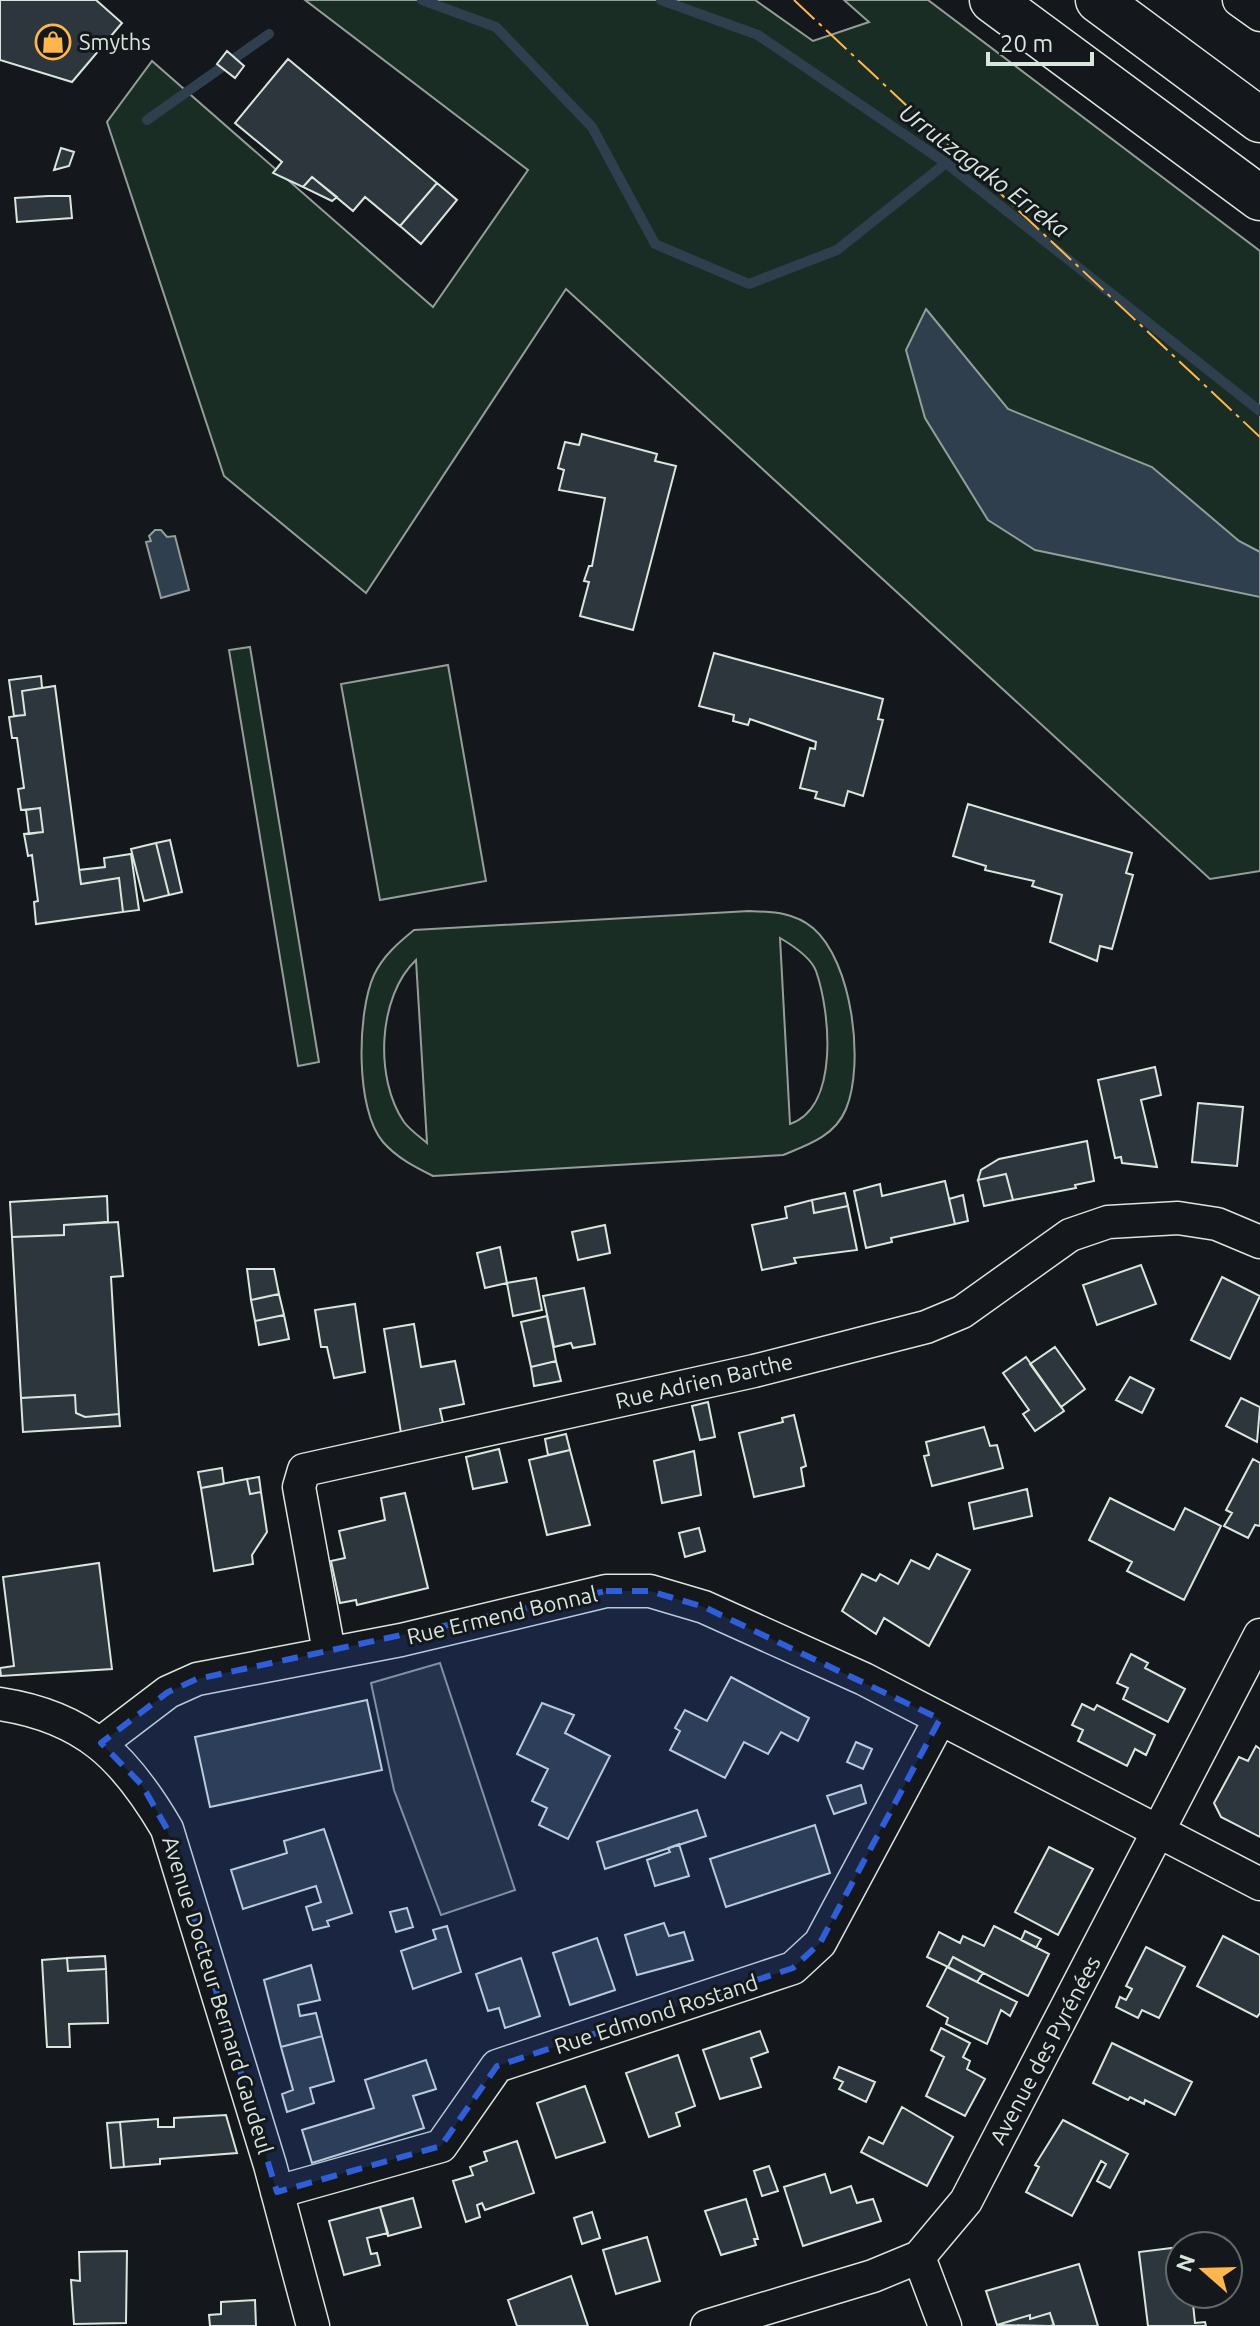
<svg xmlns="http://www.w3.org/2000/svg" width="1260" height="2326" viewBox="0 0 1260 2326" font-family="Ubuntu,sans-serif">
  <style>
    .green { fill: #1a2d24; stroke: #939e99; stroke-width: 2; fill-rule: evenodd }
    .parking { fill: #24282b; stroke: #939e99; stroke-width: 2 }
    .water { fill: #2f3f4d; stroke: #939e99; stroke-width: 2 }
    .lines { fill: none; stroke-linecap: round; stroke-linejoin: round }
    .stream { stroke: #2f3f4d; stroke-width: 10 }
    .building { fill: #2c363c; stroke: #d8e6dc; stroke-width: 2 }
    .minor-casing { stroke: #d8e6dc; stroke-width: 35 }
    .primary-casing { stroke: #d8e6dc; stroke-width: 47 }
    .minor { stroke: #14181c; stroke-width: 32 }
    .primary { stroke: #14181c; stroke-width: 44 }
    .power { stroke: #ffb74d; stroke-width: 2; stroke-dasharray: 28 6 4 6; stroke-linecap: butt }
    .marked { fill: #305dd8; fill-opacity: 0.2; stroke: #305dd8; stroke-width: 6; stroke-dasharray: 16 10; stroke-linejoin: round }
    .labels { text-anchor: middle; stroke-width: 6; stroke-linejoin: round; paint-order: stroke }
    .poi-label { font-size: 22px; fill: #d8e6dc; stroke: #14181c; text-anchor: start }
    .street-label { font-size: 22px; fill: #d8e6dc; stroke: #14181c }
    .water-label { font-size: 24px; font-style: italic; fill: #d8e6dc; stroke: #14181c }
  </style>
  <rect width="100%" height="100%" fill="#14181c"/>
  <path class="green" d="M305,0H755L813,41L869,22L844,0H928L1260,251V871L1210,879L566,289L366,593L224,476L107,122L152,61L433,307L528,170Z
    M250,647L319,1062L298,1066L229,650Z
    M448,665L486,881L380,900L341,684Z
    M749,911C773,912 794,912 813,928C852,961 865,1063 846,1109C835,1136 808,1145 783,1155L433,1176C415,1167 397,1158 383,1142C355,1110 357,1012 374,975C383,956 398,943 414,930ZM780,938C792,945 811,958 816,971C830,1011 840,1107 790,1124ZM416,960L427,1143C420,1137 410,1130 404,1122C374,1078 378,996 416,960Z"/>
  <path class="parking" d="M440,1663L515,1890L441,1915L394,1790L371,1683Z"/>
  <path class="water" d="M926,309L1008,409L1152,467L1239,541L1260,552V597L1035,550L988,520L925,418L906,350Z
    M155,530H161L167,537L175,536L189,590L161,598L146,542L151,541L149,536Z"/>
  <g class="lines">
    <path class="stream" d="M422,0L496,27L592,127L655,244L749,284L837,250L946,163
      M661,0L758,35L946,163L1260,411
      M147,120L269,34"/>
  </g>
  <path class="building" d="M0,0H96L122,23L72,82L0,60Z
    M227,51L244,66L235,78L217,64Z
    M288,59L437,183L400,226L365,197L353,211L312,177L303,187L273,173L282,162L235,123Z
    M61,148L74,152L69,166L54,170Z
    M312,177L337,197L332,201L303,187Z
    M437,183L457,200L421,244L400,226Z
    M48,196H70L72,218L17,222L15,198Z
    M582,434L657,454L655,461L676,466L633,630L580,616L589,582L584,581L589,566H592L605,498L559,490L564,470L558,468L565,442L579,445Z
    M714,653L883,699L878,719L883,720L863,796L848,791L844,806L815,798L817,792L800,788L810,748L815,749L816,742L750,719L748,725L733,721L734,715L699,706Z
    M41,676L42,688L22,691L25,715L14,716L9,680Z
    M55,686L81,884L119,878L123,912L36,924L34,902L38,901L32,855L28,856L24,834L43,832L40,808L21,810L18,789L24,788L17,738H12L9,717L25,715L22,691Z
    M968,804L1132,853L1126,873L1133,875L1112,949L1100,946L1097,961L1050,942L1062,895L1032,886L1034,881L985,870L986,866L953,856Z
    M40,808L43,832L29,834L26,810Z
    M170,840L182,892L169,895L156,843Z
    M156,843L169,895L144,901L131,849Z
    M131,854L139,910L123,912L119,878L81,884L79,870L105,867L104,858Z
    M1155,1067L1161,1095L1141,1100L1157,1167L1122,1163L1121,1157L1115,1158L1098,1080Z
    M1198,1103L1243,1107L1237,1166L1192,1162Z
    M1087,1141L1094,1181L1075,1185L1076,1188L1013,1200L1006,1174L978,1180L981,1170L999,1159Z
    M1006,1174L1013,1200L984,1206L978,1180Z
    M945,1181L955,1224L891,1238L892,1242L866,1248L854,1191L880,1184L882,1196Z
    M845,1193L848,1206L814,1213L812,1200Z
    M963,1195L968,1221L955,1224L949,1199Z
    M107,1196L108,1222L64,1225V1235L12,1237L10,1202Z
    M812,1200L814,1213L848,1206L857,1250L794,1258L796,1263L762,1270L752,1225L787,1218L785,1207Z
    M118,1222L123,1276L111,1277L119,1414L85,1417L76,1413L75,1395L21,1398L12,1237L64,1235V1225Z
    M605,1225L610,1253L578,1260L572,1232Z
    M500,1247L507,1283L485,1288L477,1253Z
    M1141,1265L1156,1304L1097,1325L1083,1285Z
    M247,1269H274L279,1294L251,1300Z
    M1222,1277L1260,1296L1230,1359L1191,1340Z
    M536,1278L542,1310L513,1316L507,1283Z
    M584,1288L595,1344L573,1348L571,1343L554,1347L543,1296Z
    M279,1294L284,1315L255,1321L251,1300Z
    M355,1304L365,1372L334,1378L327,1347H321L315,1310Z
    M284,1315L289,1339L259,1345L255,1321Z
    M547,1316L556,1361L531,1367L521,1322Z
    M414,1324L421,1367L455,1361L464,1404L440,1409L443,1423L401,1433L384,1329Z
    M1055,1347L1085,1389L1061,1407L1030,1364Z
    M1026,1357L1064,1411L1035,1431L1023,1414L1029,1410L1003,1373Z
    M556,1361L561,1381L534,1386L531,1367Z
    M1130,1377L1154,1389L1142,1413L1116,1400Z
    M75,1395L76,1413L85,1417L119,1414L120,1426L23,1432L21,1398Z
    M1241,1398L1260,1407L1257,1442L1226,1426Z
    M708,1402L715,1437L700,1440L692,1406Z
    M794,1415L806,1466L801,1468L804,1486L754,1497L739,1433L783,1422L782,1418Z
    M984,1427L990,1446L997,1445L1003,1468L932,1486L924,1456L929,1455L926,1442Z
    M566,1434L570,1450L548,1455L545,1439Z
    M499,1449L507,1482L473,1489L466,1457Z
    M570,1450L590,1525L547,1535L529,1460Z
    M694,1451L701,1495L662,1503L654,1461Z
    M1253,1459L1260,1463V1526L1255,1525L1248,1538L1224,1526L1232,1513L1226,1510Z
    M222,1468L224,1484L201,1488L198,1472Z
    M259,1477L261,1492L250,1494L247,1479Z
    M247,1479L250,1494L261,1492L267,1532L252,1555L253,1564L214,1571L201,1488Z
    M1027,1489L1032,1516L974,1529L969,1503Z
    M405,1493L428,1588L357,1605L356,1600L340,1603L331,1561L345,1558L339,1531L385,1520L381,1498Z
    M1110,1498L1174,1530L1185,1508L1221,1526L1184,1600L1127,1571L1132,1562L1089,1540Z
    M699,1528L705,1551L685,1557L679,1533Z
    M937,1554L970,1570L929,1646L884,1618L876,1634L842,1611L862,1574L876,1581L880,1574L898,1584L911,1560L929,1569Z
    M99,1563L112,1669L1,1676L0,1668L14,1666L3,1577Z
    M1131,1654L1148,1663L1145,1668L1185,1689L1168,1722L1123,1699L1128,1688L1117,1683Z
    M731,1677L809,1718L798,1741L781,1732L768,1754L744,1742L725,1778L670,1750L680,1731L675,1728L685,1710L707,1721Z
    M367,1700L382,1770L210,1807L195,1737Z
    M542,1703L574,1715L565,1733L610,1756L568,1839L539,1825L547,1808L532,1801L548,1769L517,1754Z
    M1082,1704L1094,1710L1097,1705L1155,1735L1146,1755L1135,1749L1127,1766L1078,1741L1083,1730L1072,1725Z
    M856,1742L872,1749L863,1769L847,1762Z
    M1256,1746L1260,1749V1837L1221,1817L1214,1803L1239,1757L1248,1761Z
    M861,1785L866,1803L834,1814L827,1796Z
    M697,1810L706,1836L605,1869L597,1842Z
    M815,1825L830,1873L726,1907L710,1859Z
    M324,1829L352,1913L327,1921L329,1926L313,1930L306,1907L321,1902L316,1886L243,1909L231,1870L287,1853L284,1841Z
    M679,1844L689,1876L655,1886L647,1860L670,1852L668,1848Z
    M1049,1847L1093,1869L1058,1935L1015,1912Z
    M407,1908L413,1927L396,1932L390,1912Z
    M664,1923L669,1936L684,1932L693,1960L637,1975L625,1935Z
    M447,1926L461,1972L413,1989L401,1951L436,1939L433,1930Z
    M994,1926L1049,1954L1028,1996L953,1957L948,1967L927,1957L939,1932L960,1943L963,1936L984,1946Z
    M1025,1931L1041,1939L1036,1948L1021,1940Z
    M1223,1936L1260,1955V2013L1257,2017L1197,1986Z
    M597,1938L615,1990L570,2005L553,1953Z
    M1146,1947L1185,1967L1159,2018L1142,2010L1138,2018L1116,2007L1120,1997L1126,2000L1132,1989L1126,1986Z
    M105,1956L106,1969L68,1971L67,1958Z
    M953,1957L983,1973L977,1982L948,1967Z
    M67,1958L68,1971L106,1969L108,2023L69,2024L70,2047H47L42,1960Z
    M521,1958L540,2016L505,2028L499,2008L488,2011L476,1974Z
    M311,1965L320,2000L298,2005L300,2016L316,2013L322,2036L281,2047L264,1980Z
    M947,1967L1017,2002L1010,2016L1001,2010L987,2044L946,2024L948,2018L927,2006Z
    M941,2028L970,2043L963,2057L970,2061L967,2069L985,2079L965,2116L926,2096L944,2057L931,2050Z
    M760,2031L768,2052L751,2058L761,2087L720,2099L703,2050Z
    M322,2036L334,2081L310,2088L314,2103L287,2112L282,2094L293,2090L281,2047Z
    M1112,2043L1192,2082L1175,2115L1145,2100L1144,2104L1130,2097L1128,2100L1093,2083Z
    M678,2055L695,2106L676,2113L680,2126L649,2137L626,2073Z
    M426,2060L436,2089L413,2096L424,2128L312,2163L302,2130L374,2108L365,2080Z
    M839,2067L875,2082L866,2102L839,2089L843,2082L834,2078Z
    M585,2086L605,2142L556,2158L537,2103Z
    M902,2107L953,2137L927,2186L861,2152L869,2137L883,2144Z
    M226,2115L237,2153L160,2159V2164L124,2167L120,2122L158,2119V2127H174V2118Z
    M1063,2120L1128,2154L1110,2188L1097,2181L1106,2164L1101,2161L1072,2216L1026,2192L1039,2167L1035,2165Z
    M120,2122L124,2167L111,2168L107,2123Z
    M517,2141L534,2193L485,2210L482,2203L477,2205L480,2217L466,2222L453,2181L473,2175L470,2167L487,2161L484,2152Z
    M769,2166L778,2191L762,2196L754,2171Z
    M825,2174L831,2193L851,2186L857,2203L873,2199L881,2221L803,2246L784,2187Z
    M413,2198L421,2227L388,2236L380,2207Z
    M746,2199L758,2239H754L756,2245L721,2255L705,2211Z
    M380,2207L388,2233L367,2238L371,2254L377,2253L380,2265L344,2275L329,2221Z
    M592,2212L600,2238L582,2244L574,2218Z
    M647,2237L660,2281L616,2294L603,2250Z
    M1180,2247V2294H1192L1195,2323L1205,2322L1206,2326H1148L1139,2252Z
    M127,2251L126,2323L74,2324L71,2280L80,2281L79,2252Z
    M1079,2264L1098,2326H1054L1050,2313L1030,2319V2315L997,2325L986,2291Z
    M571,2276L588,2326H517L508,2300Z
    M255,2300L256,2326H210L209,2315L221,2314V2302Z
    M1050,2313L1054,2325L1050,2326L997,2325L1030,2315V2319Z"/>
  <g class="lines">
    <g class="minor-casing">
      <path id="minor" d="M1239,0L1260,15
        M329,1652L299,1487L304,1470L754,1371L926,1327L962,1312L1070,1235L1108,1222L1178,1218L1217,1224L1260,1242
        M0,1704C85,1717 125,1757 167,1829L270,2165L313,2326
        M101,1743L168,1692L197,1679L401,1640L606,1591H650L704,1607L864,1679L1260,1884
        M277,2192L441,2146L497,2066L793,1968L820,1943L940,1719
        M919,2257L945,2326
        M707,2326L873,2276L919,2257L966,2201L1260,1635"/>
    </g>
    <g class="primary-casing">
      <path id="primary" d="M992,0L1260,198
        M1098,0L1260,120"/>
    </g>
    <use href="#minor" class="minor"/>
    <use href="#primary" class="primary"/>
    <path class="power" d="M794,0L1260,437"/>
  </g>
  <path class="marked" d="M606,1591H650L704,1607L940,1719L820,1943L793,1968L497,2066L441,2146L277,2192L167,1829L142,1785L101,1743L168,1692L197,1679Z"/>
  <defs>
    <g id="shop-ring" transform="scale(1.8)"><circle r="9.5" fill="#14181c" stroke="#ffb74d" stroke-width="1.5"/><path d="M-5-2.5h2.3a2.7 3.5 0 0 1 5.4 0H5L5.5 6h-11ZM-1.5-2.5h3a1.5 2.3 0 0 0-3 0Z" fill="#ffb74d"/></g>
  </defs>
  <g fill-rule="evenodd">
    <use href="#shop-ring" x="53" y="42"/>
  </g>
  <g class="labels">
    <g class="poi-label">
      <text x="79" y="50">Smyths</text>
    </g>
    <g class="street-label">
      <text transform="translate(704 1381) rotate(-13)" y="8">Rue Adrien Barthe</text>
      <text transform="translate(502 1615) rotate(-13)" y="8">Rue Ermend Bonnal</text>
      <text transform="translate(218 1995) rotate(73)" y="8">Avenue Docteur Bernard Gaudeul</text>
      <text transform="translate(656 2014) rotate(-18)" y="8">Rue Edmond Rostand</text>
      <text transform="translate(1045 2050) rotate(-62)" y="8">Avenue des Pyrénées</text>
    </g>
    <g class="water-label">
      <text transform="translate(984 171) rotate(37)" y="8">Urrutzagako Erreka</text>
    </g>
  </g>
  <g transform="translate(1204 2270) rotate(290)"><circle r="38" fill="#14181c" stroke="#626a69" stroke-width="2"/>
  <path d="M0-6L14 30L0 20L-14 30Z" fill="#ffb74d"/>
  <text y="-12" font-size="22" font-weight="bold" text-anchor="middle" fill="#d8e6dc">N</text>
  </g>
  <path d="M988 52v12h104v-12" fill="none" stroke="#d8e6dc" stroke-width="4"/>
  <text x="1000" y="52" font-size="24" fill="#d8e6dc" stroke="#14181c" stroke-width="6" paint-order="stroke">20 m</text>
</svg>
